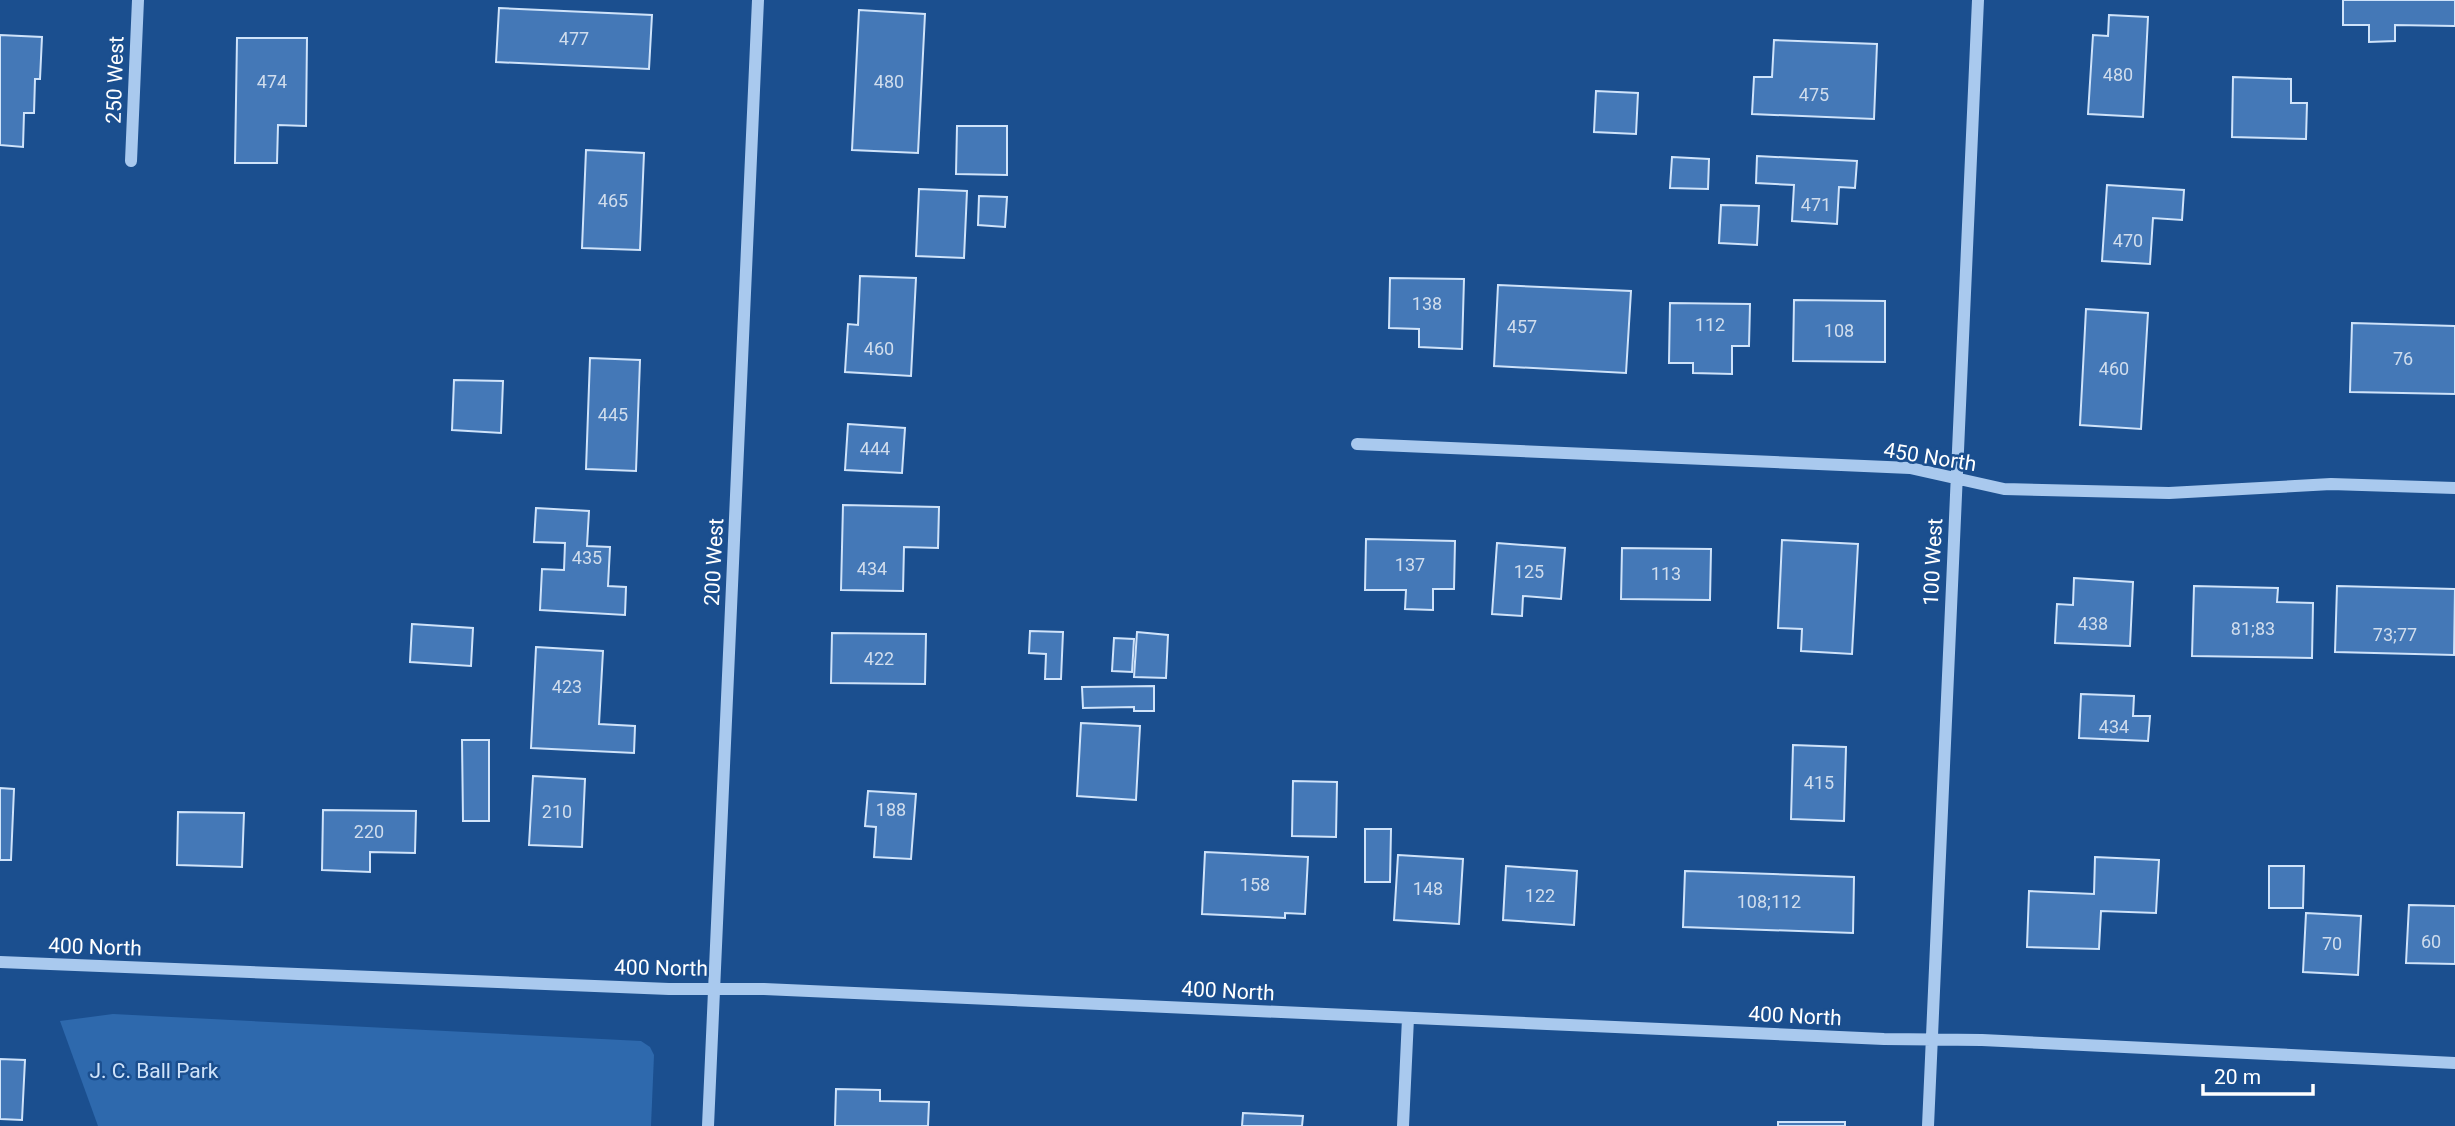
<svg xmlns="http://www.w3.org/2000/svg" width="2455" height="1126" viewBox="0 0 2455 1126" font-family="Roboto,sans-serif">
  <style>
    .green { fill: #2e69ad }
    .building { fill: #4478b7; stroke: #cfe3fa; stroke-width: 2 }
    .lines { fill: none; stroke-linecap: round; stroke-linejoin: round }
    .minor { stroke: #a9c9ee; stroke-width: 12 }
    .labels { text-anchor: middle; stroke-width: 5; stroke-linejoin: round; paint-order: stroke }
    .number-label { font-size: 18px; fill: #d0dded }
    .street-label { font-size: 21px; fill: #fff; stroke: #1b4f8f }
    .park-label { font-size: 21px; fill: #cfe3fa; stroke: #1b4f8f }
  </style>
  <rect width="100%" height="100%" fill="#1b4f8f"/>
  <path class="green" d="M113,1014L641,1041L650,1047L654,1055L651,1126H98L60,1021Z"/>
  <path class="building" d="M2343,0H2455V26L2395,25V41L2369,42V25H2343Z
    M499,8L652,15L649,69L496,62Z
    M859,10L925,14L918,153L852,150Z
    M2109,15L2148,17L2143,117L2088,114L2093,35L2108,36Z
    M0,35L42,37L40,79H35L34,113H24L23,147L0,145Z
    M237,38H307L306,126L278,125L277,163H235Z
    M1774,40L1877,44L1874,119L1752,114L1754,77H1772Z
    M2233,77L2291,79V103H2307L2306,139L2232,137Z
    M1596,91L1638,93L1636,134L1594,132Z
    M957,126H1007V175L956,174Z
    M586,150L644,153L640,250L582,248Z
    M1757,156L1857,161L1855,188L1839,187L1837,224L1792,221L1794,185L1756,183Z
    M1672,157L1709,159L1708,189L1670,188Z
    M2107,185L2184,190L2182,220L2153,218L2150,264L2102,261Z
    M919,189L967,191L964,258L916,256Z
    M979,196L1007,197L1005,227L978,225Z
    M1721,205L1759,206L1757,245L1719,243Z
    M860,276L916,278L911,376L845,372L848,324L858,325Z
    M1390,278L1464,279L1462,349L1419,347V329L1389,328Z
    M1498,285L1631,291L1626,373L1494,366Z
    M1794,300L1885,301V362L1793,361Z
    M1670,303L1750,304L1749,346H1732V374L1693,373V363H1669Z
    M2086,309L2148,313L2141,429L2080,425Z
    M2352,323L2455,326V394L2350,392Z
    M590,358L640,360L636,471L586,469Z
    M454,380L503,381L501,433L452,430Z
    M848,424L905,428L902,473L845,470Z
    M843,505L939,507L938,548L904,547L903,591L841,590Z
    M536,508L589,511L587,546L610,547L608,586L626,587L625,615L540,610L542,569L564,570L565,543L534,542Z
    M1366,539L1455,541L1454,589H1433V610L1405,609L1406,590H1365Z
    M1782,540L1858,544L1852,654L1801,651L1802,629L1778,628Z
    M1497,543L1565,548L1561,599L1523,596L1522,616L1492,614Z
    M1622,548L1711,549L1710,600L1621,599Z
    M2074,578L2133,582L2130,646L2055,643L2057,604L2073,605Z
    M2194,586L2278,588L2277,602L2313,603L2312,658L2192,656Z
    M2337,586L2455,589L2454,655L2335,652Z
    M412,624L473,628L471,666L410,662Z
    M1030,631L1063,632L1061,679H1045L1046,654L1029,653Z
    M1137,632L1168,635L1166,678L1134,677Z
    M832,633L926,634L925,684L831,683Z
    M1114,638L1134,639L1132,672L1112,671Z
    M536,647L603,651L599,724L635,726L634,753L531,748Z
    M1154,686V711H1134V707L1083,708L1082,687Z
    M2081,694L2134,696L2133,716H2150L2148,741L2079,738Z
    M1081,723L1140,726L1136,800L1077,796Z
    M462,740H489V821H463Z
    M1793,745L1846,747L1844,821L1791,819Z
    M533,776L585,779L582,847L529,845Z
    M1293,781L1337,782L1336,837L1292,836Z
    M0,788L14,789L11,860H0Z
    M868,791L916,794L911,859L874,857L876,827L865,826Z
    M323,810L416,811L415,853L370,852V872L322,870Z
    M178,812L244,813L242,867L177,865Z
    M1365,829H1391L1390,882H1365Z
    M1205,852L1308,857L1305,914L1285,913V918L1202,914Z
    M1398,855L1463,859L1459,924L1394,920Z
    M2095,857L2159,860L2156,913L2101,911L2099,949L2027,947L2029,891L2094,894Z
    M1506,866L1577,871L1574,925L1503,920Z
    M2269,866H2304L2303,908H2269Z
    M1685,871L1854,877L1853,933L1683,927Z
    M2409,905L2455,906V964L2406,963Z
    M2306,913L2361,916L2358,975L2303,972Z
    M0,1059L25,1060L22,1120L0,1119Z
    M836,1089L880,1090V1101L929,1102L928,1126H835Z
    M1243,1113L1303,1116L1302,1126H1242Z
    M1778,1122H1845V1126H1778Z"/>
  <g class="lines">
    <path class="minor" d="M131,161L138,0
      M1357,444L1910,468L2004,489L2169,493L2331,484L2455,488
      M0,962L669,989H764L1884,1039L1982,1040L2455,1063
      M708,1126L758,0
      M1403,1126L1408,1018
      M1928,1126L1978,0"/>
  </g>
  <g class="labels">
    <g class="number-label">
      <text x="574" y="45">477</text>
      <text x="2118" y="81">480</text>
      <text x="272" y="88">474</text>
      <text x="889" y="88">480</text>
      <text x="1814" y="101">475</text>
      <text x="613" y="207">465</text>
      <text x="1816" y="211">471</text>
      <text x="2128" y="247">470</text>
      <text x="1427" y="310">138</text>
      <text x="1710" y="331">112</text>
      <text x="1522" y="333">457</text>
      <text x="1839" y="337">108</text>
      <text x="879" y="355">460</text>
      <text x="2403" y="365">76</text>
      <text x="2114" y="375">460</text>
      <text x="613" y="421">445</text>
      <text x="875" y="455">444</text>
      <text x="587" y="564">435</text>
      <text x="1410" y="571">137</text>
      <text x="872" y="575">434</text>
      <text x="1529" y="578">125</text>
      <text x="1666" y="580">113</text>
      <text x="2093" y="630">438</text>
      <text x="2253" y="635">81;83</text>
      <text x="2395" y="641">73;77</text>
      <text x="879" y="665">422</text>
      <text x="567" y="693">423</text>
      <text x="2114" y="733">434</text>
      <text x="1819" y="789">415</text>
      <text x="891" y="816">188</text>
      <text x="557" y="818">210</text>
      <text x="369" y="838">220</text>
      <text x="1255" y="891">158</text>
      <text x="1428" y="895">148</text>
      <text x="1540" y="902">122</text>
      <text x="1769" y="908">108;112</text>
      <text x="2431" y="948">60</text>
      <text x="2332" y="950">70</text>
    </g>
    <g class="street-label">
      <text transform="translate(115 80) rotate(-88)" y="7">250 West</text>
      <text transform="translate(1930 457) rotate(9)" y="7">450 North</text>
      <text transform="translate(714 562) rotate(-87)" y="7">200 West</text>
      <text transform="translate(1933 562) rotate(-87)" y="7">100 West</text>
      <text transform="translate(95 947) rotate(2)" y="7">400 North</text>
      <text transform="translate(661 968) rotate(1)" y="7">400 North</text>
      <text transform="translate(1228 991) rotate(3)" y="7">400 North</text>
      <text transform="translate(1795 1016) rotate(3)" y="7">400 North</text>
    </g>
    <g class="park-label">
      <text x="154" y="1078">J. C. Ball Park</text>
    </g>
  </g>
  <path d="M2203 1084v10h110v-10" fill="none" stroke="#ffffff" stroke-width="3.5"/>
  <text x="2214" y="1084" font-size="21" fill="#ffffff" stroke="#1b4f8f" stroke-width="5" paint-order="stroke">20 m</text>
</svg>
